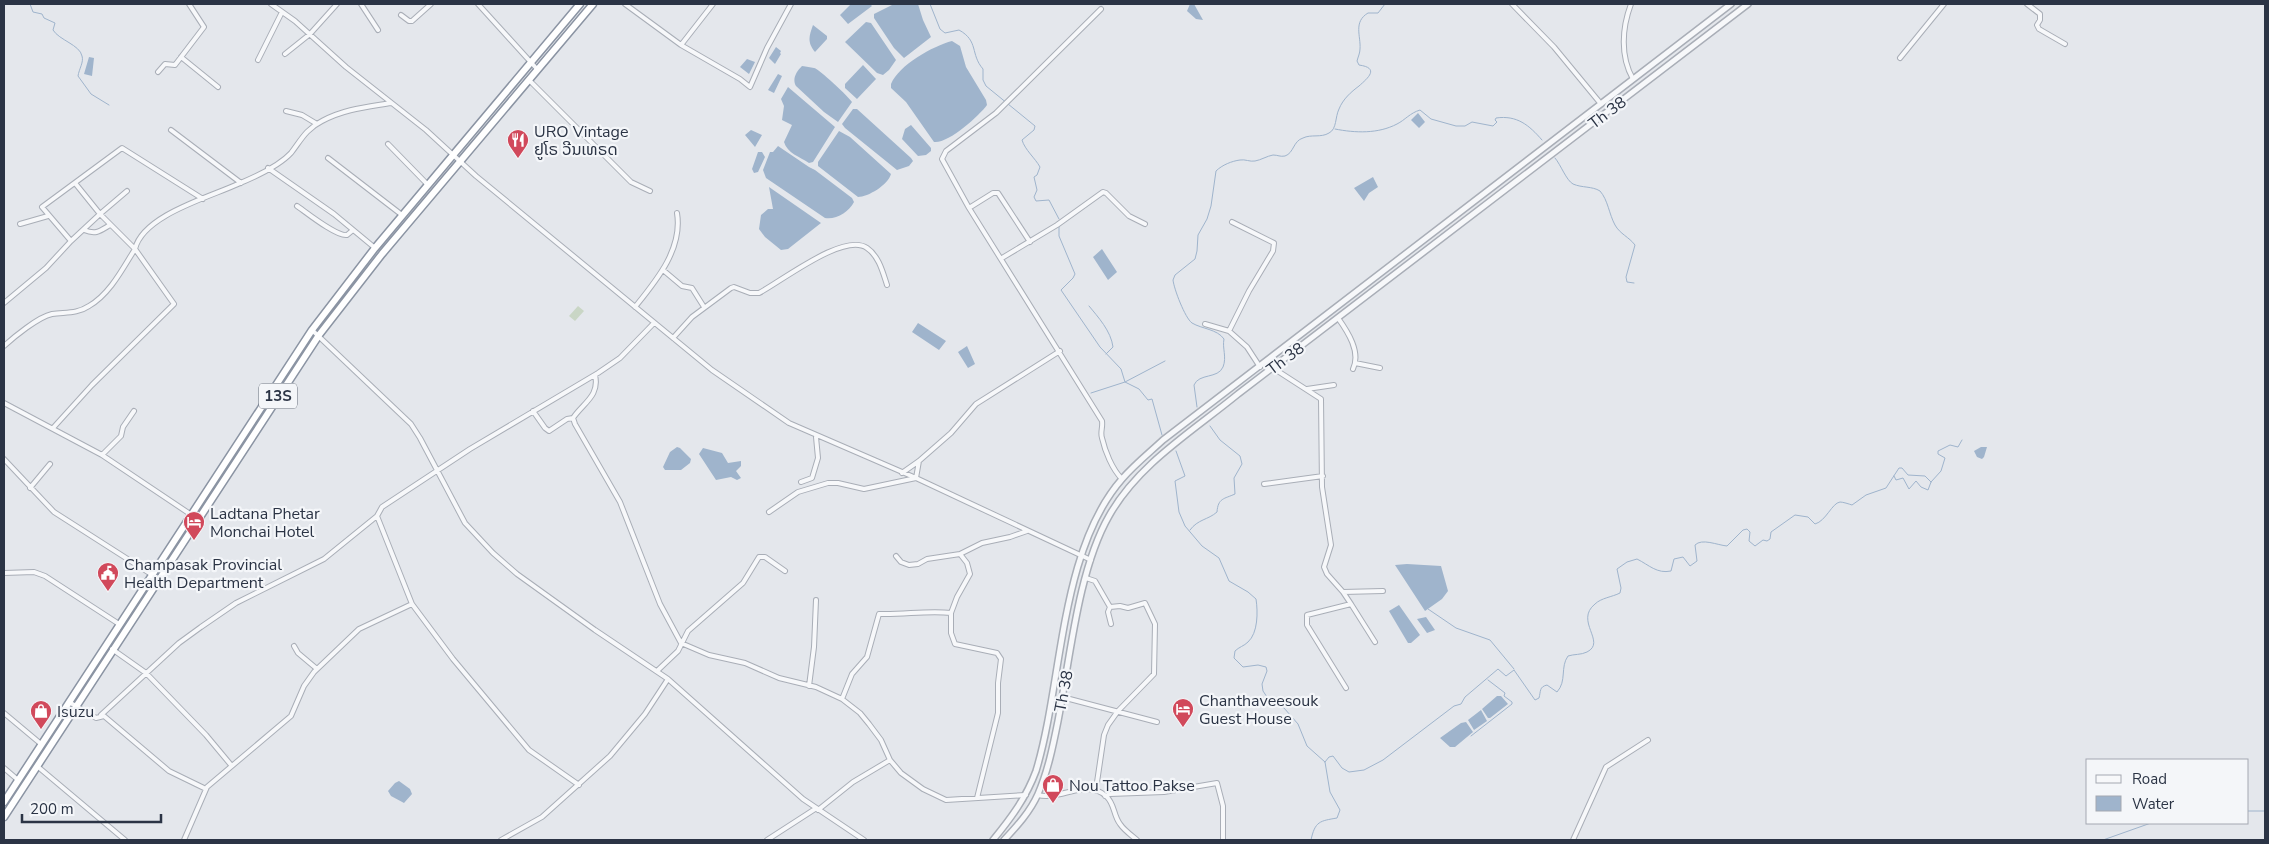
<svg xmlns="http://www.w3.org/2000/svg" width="2269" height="844" viewBox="0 0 2269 844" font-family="'Nunito Sans','Noto Sans Lao',sans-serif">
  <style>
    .green { fill: #c9d6c5 }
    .water { fill: #9fb4cc }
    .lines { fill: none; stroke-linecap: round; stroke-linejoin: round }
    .stream { stroke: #9fb4cc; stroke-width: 1 }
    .minor-casing { stroke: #a9aeb7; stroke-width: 6 }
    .tertiary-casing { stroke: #a9aeb7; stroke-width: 8 }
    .trunk-casing { stroke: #8b94a3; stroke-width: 9 }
    .minor { stroke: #f7f8fa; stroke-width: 4 }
    .tertiary { stroke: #f7f8fa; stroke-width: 5 }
    .trunk { stroke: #fff; stroke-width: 6 }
    .labels { text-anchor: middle; stroke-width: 4.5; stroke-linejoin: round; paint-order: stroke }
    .shield { fill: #f4f6f9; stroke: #676e7b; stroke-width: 1 }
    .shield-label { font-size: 15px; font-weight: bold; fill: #2b3445 }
    .street-label { font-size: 16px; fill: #2b3445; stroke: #f4f6f9 }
    .poi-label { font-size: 16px; fill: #2b3445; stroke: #f4f6f9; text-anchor: start }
  </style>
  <rect width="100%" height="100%" fill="#e4e7ec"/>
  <path class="green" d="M578,306L584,311L575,321L569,316Z"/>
  <path class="water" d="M851,4H870L872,6L848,24L840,15Z
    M894,4H918L923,20L931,37L904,58L894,48L874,18V14Z
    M1190,4H1194L1203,20L1196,19L1187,11Z
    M866,22L871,23L896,60L889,70L883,75L877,73L845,42Z
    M813,25L827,36V39L815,52C807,42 809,36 813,25Z
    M952,41L960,46L966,67L986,100L987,105C979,116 948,144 934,142L906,102L891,88V84C899,65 933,46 952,41Z
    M776,47L781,51L780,53L781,54L775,64L769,58Z
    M89,57L94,58L92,76L84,74Z
    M747,59L755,62L749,74L740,67Z
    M863,65L876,79L857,99L845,88V84Z
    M802,66C807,67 810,67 814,68C818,68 850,98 852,102L838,122L824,112L796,86C792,79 796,72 802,66Z
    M778,74L782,76L774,93L768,90Z
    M788,87L835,127L813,162L809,163C800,157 787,153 784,142L792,125L782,120L784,106L781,99Z
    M853,109H857L911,158L913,161L909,166L897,170L845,128L842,124Z
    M1418,113L1425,122L1419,128L1411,120Z
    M911,125L931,148V151L926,155L918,156L902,139L905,129Z
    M751,130L762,135L755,147L745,135Z
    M839,131L850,137L891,174C888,185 868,197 858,197L818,166V162Z
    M778,146L809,167L815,170L852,198L854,202C849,212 836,220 825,218L766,178L763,170L770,152H773Z
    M758,152H762L765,157L758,172L754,173L752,169Z
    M1373,177L1378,187L1369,193L1364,201L1354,188Z
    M769,187L821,223L788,249L781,250L765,237L759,229L761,215L768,209H773Z
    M1102,249L1117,272L1108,280L1093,257Z
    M918,323L946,341L939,350L912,332Z
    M967,346L975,364L968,368L958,352Z
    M677,447L680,448L691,459L690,463L681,470H665L663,467L670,452Z
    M1981,447H1987L1984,457L1982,459L1977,457L1974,451Z
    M703,448L722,453L728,463L741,461V466L736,471L741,478L737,480L731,477L716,480L699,454Z
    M1407,564L1441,566L1448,591L1442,599L1425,611L1395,565Z
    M1399,605L1420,635L1411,643H1408L1389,611Z
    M1426,617L1435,630L1427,633L1417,619Z
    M1497,696H1501L1508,704L1490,718H1488L1482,709Z
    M1481,710L1487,721L1474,730L1468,720Z
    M1466,722L1473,732L1455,747H1450L1440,738L1461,723Z
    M399,781L410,789L412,794L404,803L391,796L388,791L395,783Z"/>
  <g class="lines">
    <path class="stream" d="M11,4H16
      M22,4H28
      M30,4L33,12L42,14L44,18L55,23L53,30C59,40 80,45 82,56C84,62 79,69 78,76L91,94L109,105
      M930,4L940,29L945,33L959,30C979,41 970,54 983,69V80L986,86L1035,126L1034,130L1022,140C1025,150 1035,158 1040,167L1037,175L1034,177L1037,190L1034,197L1036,201L1049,200L1059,219
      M1335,129C1355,133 1378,134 1397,124C1405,120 1410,113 1420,110L1431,119L1456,126H1465L1472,122L1493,126L1497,122L1495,120L1496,118C1517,115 1529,125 1542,140
      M1555,158C1561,165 1566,180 1573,184C1582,188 1592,186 1600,191C1608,200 1609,214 1615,225C1620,234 1629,237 1635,245L1626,277L1627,282L1634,283
      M1059,226V236L1075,274L1073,278L1061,290L1100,347L1121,369L1125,382L1139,389L1148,400L1152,399L1162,435
      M1089,306C1098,317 1111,331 1113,347L1106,354
      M1091,393L1125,382L1165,361
      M1197,407L1194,385C1199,373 1218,379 1223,367C1227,357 1222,348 1224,339C1217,329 1202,329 1192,323C1185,318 1174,289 1173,280L1175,275L1195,259L1197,251L1198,235L1207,219L1211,206L1216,171C1222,165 1232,161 1240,160C1245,159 1250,162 1255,161C1261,160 1267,156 1273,155C1278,155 1280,157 1285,156C1294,153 1293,141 1303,138C1311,134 1321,138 1329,133C1337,129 1335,117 1339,109C1343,99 1351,92 1359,86C1368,78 1380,68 1359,65L1357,61C1358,57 1360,53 1360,49C1361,36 1353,22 1368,13H1378L1385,4
      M1176,451L1185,476L1175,481L1179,512L1185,526L1202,546L1219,558L1229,581L1248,592L1256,599C1258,612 1258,633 1248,642C1244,646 1239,647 1235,651L1234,658L1243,667L1258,665L1266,667L1267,671L1262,684L1263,691L1267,697L1284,708L1298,724L1307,746L1325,762L1330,792L1340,810L1337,818C1320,821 1315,821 1311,840
      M1894,476L1896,480L1903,478L1909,489L1916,481L1921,487L1928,490L1931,482L1941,471L1945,458L1938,454V451L1950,445L1958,447L1962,440
      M1190,530C1198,519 1208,520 1217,512C1218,498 1224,499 1235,494L1234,478L1242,464L1240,456L1220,440L1210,426
      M1428,609L1456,628L1490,640L1514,669
      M1471,736L1512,704V702L1504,696L1505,693L1488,680
      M1325,762L1329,757L1333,756L1342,768L1349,772L1364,770L1383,760L1454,706L1461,704L1465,697L1498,669L1506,676L1514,670L1535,700L1539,698C1541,691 1539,687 1547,685L1557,692C1567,681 1560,667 1568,656C1574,654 1581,655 1587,652C1607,642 1574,621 1595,604C1601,598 1612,597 1620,593L1621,588L1617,569L1627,562L1637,559C1649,565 1657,574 1671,571L1674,559L1683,557L1690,566L1697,561L1695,545C1702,538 1717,545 1727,546L1743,530L1747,529L1750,532L1749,541L1755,546L1763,540L1767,541L1770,539L1771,532L1795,515L1808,517L1815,524C1826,521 1832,503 1840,502C1843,502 1849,504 1852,505L1866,495L1886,488L1899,468H1902L1908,475L1925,476L1931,482
      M2248,811H2265
      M2103,840L2151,823"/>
    <g class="minor-casing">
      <path id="minor" d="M271,4L295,21L346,67L426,130L476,176L712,370L789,423L916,478L1091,560
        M361,4L378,30
        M478,4L537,69
        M625,4L681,45L740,79L750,87L767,48L791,4
        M1512,4L1554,47L1601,104
        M1631,4C1622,28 1620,56 1633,79
        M2027,4L2040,14V20L2037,25L2039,29L2065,44
        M1101,9L996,113L946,151L942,159L969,208L1102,421C1103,428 1100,432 1102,438C1105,451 1112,469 1122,479
        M401,15L409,21H412L431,4
        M681,45L713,4
        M285,54L310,34L337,4
        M181,57L218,87
        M1900,58L1944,4
        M258,60L282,12
        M158,72L165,64L175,65L204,27L189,4
        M529,80L631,182L650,191
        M286,111L302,115L317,124
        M171,130L241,183
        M388,144L428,185
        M328,158L402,215
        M268,168L334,214L375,248
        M75,183L100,214L127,191
        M297,206C307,213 337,237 347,235L353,230
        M969,208L993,193H998L1030,242
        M20,224L48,216
        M84,230C96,235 100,231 110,225
        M1002,258L1057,225L1103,192L1106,193L1129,216L1145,224
        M663,270L682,286L692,288L704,307
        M4,303L46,268L71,241L42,207L122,148L203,199
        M635,307C656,281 683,249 677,213
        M1338,318C1348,332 1361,352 1353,369
        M1205,324L1229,331L1247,347L1260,367
        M312,330L411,424L420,438L465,523L493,553L517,574L595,630L668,679L803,799L864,840
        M1229,331L1249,291L1273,251L1274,243L1232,222
        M673,338L692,317L731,288L734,287L750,293H759C782,281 844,232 867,248C879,256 883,273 887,285
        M4,346C14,337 38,317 52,314C66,312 77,314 89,306C110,294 123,268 135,249L100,214L71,241
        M1355,363L1380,368
        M1273,368L1321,399L1322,487L1331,545L1324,567L1327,574L1343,592L1383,591
        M1307,389L1334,385
        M4,403L102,455L199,520
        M533,411L545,428L549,431L567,419L573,418L575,424L620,502L660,604L681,643L709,655L745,663L779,678L816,687L842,699L860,713L869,724L881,740L890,760L901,773L923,789L946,800L1026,795
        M573,418C583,403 600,396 595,375
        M53,428L92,385L174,304L135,249C143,215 210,197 238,184C255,177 279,166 291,153C301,140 306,129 322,121C344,109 367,107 391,103
        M102,455L121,436L123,427L134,411
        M4,459L54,512L151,574
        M902,473L919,461L951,433L976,404L1060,351
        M801,482L812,478L818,458L816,437
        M1264,484L1323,476
        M30,488L50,464
        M769,512L798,492L828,483H838L864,489L916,478L919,461
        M896,556L901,562L909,565L918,564L927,559L960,554L982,543L1010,537L1027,531
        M4,573L34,572L45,576L119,624
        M1086,578L1095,581L1110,607
        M1343,592L1351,604L1307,615V625L1346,688
        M1351,604L1375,642
        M951,613L957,597L970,574L967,563L960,554
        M294,646L298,653L317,669
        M112,649L146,673L206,735L231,765
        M657,671L678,651L688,631L743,583L759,557H765L785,571
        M809,686L814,647L816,600
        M1062,697L1157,722
        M842,699L852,674L867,657L879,614C904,615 928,610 951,613V633L955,644L997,653L1001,659L998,683V713L977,798
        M69,702L96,718L104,716L169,771L206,789
        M4,713L41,744
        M101,715L179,643L201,627L236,603L324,559L377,516
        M37,766L125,840
        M4,768L18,780
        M579,785L529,750L453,659L412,604L377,516L382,507L470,449L598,373L620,358L654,323
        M1096,789L1104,735L1108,725L1118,711L1154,674L1155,624L1145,603L1128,608L1120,606L1110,607L1108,612L1111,624
        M1038,795C1060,801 1086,778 1106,796C1115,804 1113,815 1120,824C1124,830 1131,835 1137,840
        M1105,796L1110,794L1164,792L1217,783L1223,806V840
        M818,810L853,782L890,760
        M184,840L207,787L291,716L304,686L314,672L359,629L412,604
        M501,840L542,817L610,756L645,714L668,679
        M767,840L815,809
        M1573,840L1606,767L1648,740"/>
    </g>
    <g class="tertiary-casing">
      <path id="tertiary" d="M993,840C1011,818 1026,798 1036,771C1063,682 1059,551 1122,479C1134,465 1149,453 1163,440L1731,4
        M1004,840C1017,826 1030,812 1038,794C1048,771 1053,746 1058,721C1070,659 1078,570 1109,516C1138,464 1193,431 1238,394L1748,4"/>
    </g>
    <g class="trunk-casing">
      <path id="trunk" d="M4,802L312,330L375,248L580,4
        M4,817L319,335L382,254L593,4"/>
    </g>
    <use href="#minor" class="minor"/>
    <use href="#tertiary" class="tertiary"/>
    <use href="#trunk" class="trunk"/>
  </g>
  <defs>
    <g id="restaurant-pin" transform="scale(1.125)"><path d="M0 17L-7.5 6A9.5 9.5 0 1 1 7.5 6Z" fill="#d1495b" stroke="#f4f6f9"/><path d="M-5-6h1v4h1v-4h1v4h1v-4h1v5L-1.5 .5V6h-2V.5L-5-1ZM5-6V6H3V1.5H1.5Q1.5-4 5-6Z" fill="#fff"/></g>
    <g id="hotel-pin" transform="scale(1.125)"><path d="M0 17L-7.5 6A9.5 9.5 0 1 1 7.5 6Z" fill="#d1495b" stroke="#f4f6f9"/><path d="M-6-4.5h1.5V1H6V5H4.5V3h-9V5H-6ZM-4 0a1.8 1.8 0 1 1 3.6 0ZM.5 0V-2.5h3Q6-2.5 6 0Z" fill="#fff"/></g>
    <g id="civic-pin" transform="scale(1.125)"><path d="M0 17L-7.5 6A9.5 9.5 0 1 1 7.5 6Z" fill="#d1495b" stroke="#f4f6f9"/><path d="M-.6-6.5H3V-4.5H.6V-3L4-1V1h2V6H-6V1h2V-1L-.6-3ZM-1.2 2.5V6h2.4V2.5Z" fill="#fff"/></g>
    <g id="shop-pin" transform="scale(1.125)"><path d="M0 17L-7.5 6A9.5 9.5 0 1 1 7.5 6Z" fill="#d1495b" stroke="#f4f6f9"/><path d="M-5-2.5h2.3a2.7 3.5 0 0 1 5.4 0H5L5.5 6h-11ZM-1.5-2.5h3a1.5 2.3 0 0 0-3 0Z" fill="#fff"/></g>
  </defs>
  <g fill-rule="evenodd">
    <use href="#restaurant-pin" x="518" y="140"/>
    <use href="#hotel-pin" x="194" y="522"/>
    <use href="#civic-pin" x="108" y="573"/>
    <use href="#hotel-pin" x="1183" y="709"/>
    <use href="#shop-pin" x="41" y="711"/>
    <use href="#shop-pin" x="1053" y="785"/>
  </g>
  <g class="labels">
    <rect class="shield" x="259" y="383.5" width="38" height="25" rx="4"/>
    <g class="shield-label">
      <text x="278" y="401">13S</text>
    </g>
    <g class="street-label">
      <text transform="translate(1607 112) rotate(-37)" y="6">Th 38</text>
      <text transform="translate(1285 358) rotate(-37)" y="6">Th 38</text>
      <text transform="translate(1063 691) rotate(-79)" y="6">Th 38</text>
    </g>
    <g class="poi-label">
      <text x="534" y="137">URO Vintage<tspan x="534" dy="18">ຢູໂຣ ວີນເທຣດ</tspan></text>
      <text x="210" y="519">Ladtana Phetar<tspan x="210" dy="18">Monchai Hotel</tspan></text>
      <text x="124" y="570">Champasak Provincial<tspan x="124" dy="18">Health Department</tspan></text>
      <text x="1199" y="706">Chanthaveesouk<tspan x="1199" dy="18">Guest House</tspan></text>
      <text x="57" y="717">Isuzu</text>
      <text x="1069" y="791">Nou Tattoo Pakse</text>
    </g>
  </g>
  <rect width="2269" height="844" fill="none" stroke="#2b3445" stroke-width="10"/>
  <rect x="2086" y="759" width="162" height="65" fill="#f4f6f9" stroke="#a4a8b1"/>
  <rect x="2096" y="775" width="25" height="8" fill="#f7f8fa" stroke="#a4a8b1"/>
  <text x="2132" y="784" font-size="15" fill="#2b3445">Road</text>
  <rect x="2096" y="796" width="25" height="15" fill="#9fb4cc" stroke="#a4a8b1"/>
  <text x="2132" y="809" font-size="15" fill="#2b3445">Water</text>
  <path d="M22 814v8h139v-8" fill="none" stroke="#2b3445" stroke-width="2.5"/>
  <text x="30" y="814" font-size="15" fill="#2b3445" stroke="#f4f6f9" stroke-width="4" paint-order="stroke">200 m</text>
</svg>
